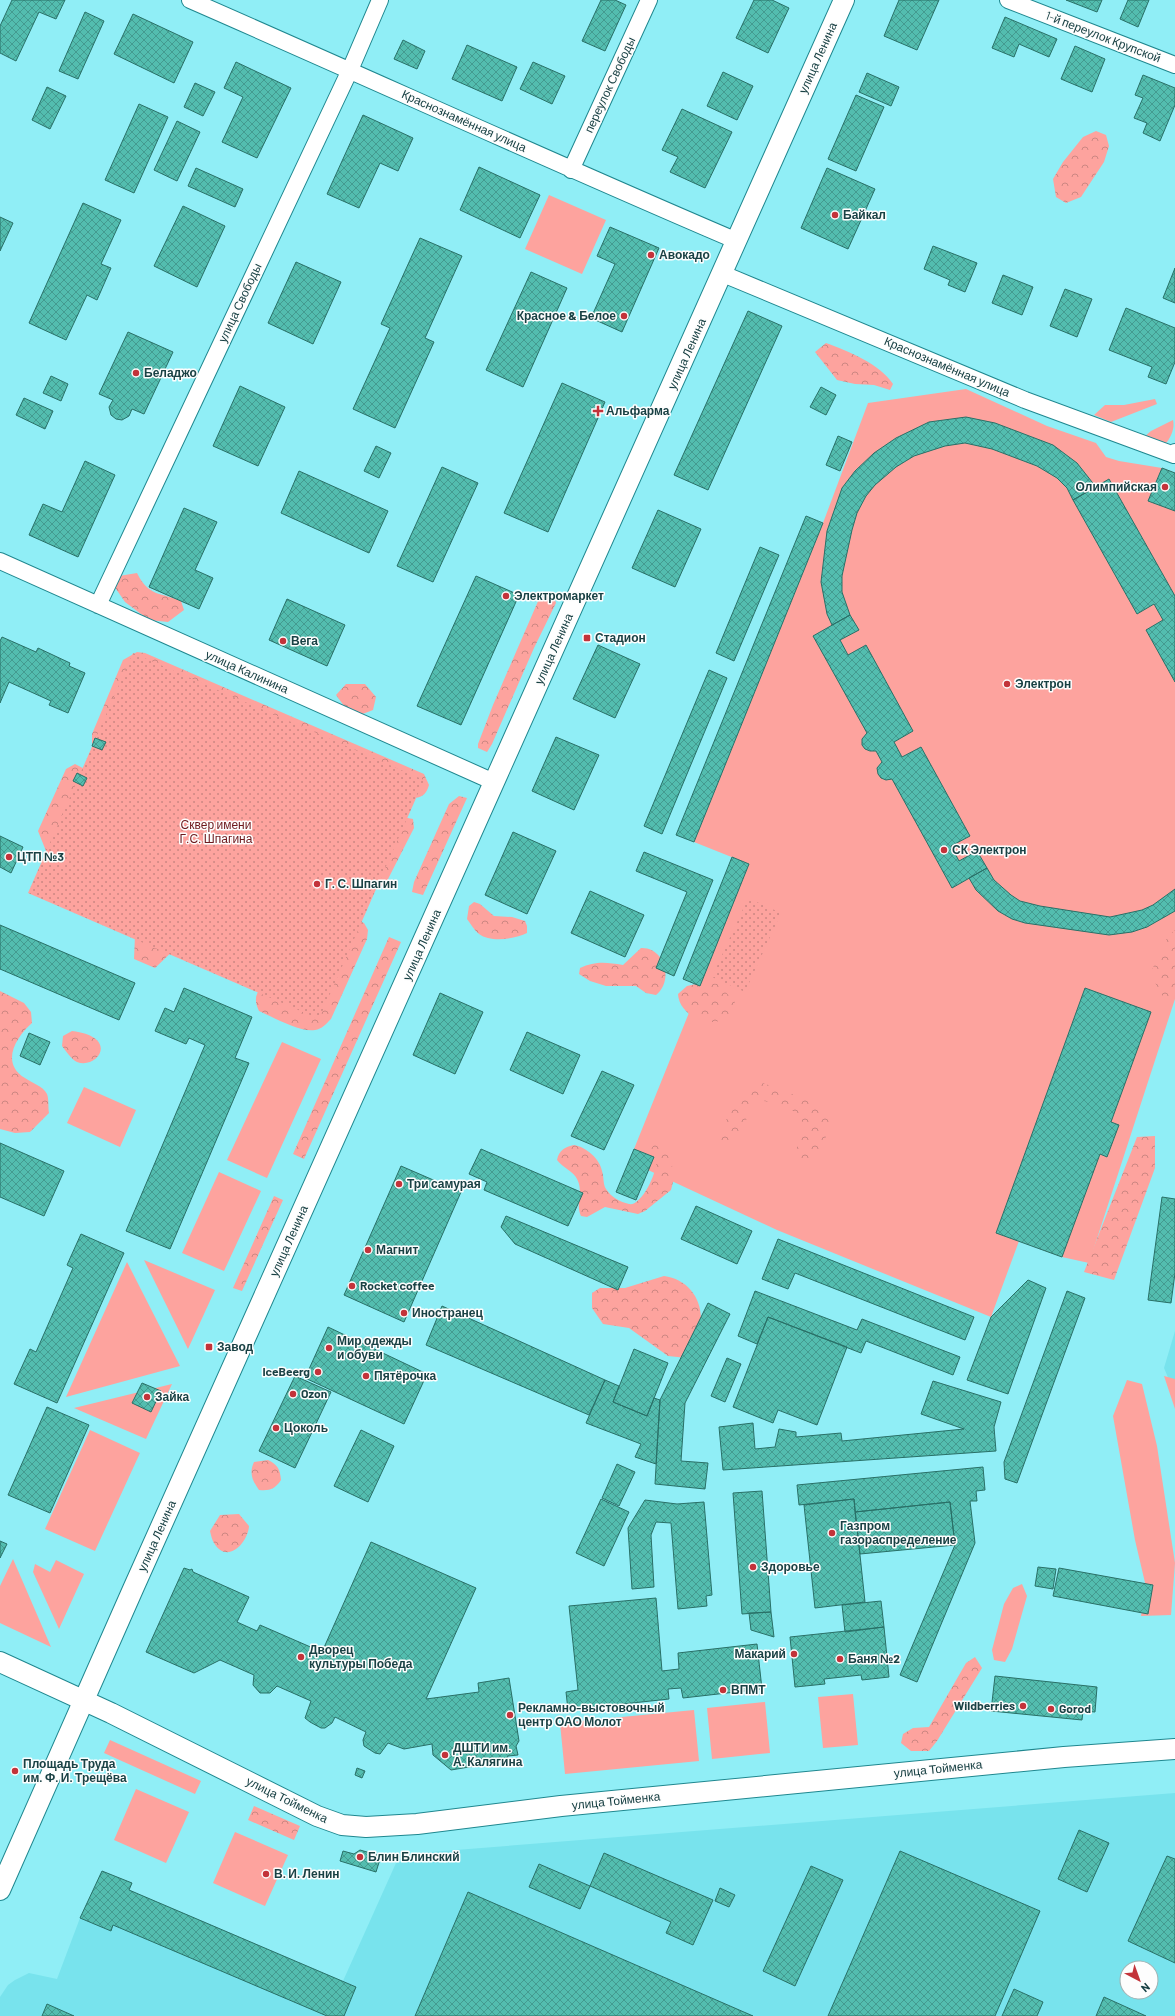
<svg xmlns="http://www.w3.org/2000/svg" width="1175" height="2016" viewBox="0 0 1175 2016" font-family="Barlow,sans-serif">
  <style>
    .built { fill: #78e3ed; fill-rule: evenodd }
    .green { fill: #fda39e }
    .forest { fill: url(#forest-crowns) }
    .park { fill: url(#park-dots) }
    .building { fill: url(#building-cross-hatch); stroke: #297067 }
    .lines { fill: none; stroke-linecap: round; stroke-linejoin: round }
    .minor-casing { stroke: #1f878f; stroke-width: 18 }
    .tertiary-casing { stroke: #1f878f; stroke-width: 22 }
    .minor { stroke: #fff; stroke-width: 16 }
    .tertiary { stroke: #fff; stroke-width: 20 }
    .poi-dot { fill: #c3333a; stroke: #fdfdfd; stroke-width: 1.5 }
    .labels { text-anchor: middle; stroke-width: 3; stroke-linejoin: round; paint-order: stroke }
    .street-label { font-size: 12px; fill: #194144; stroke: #fdfdfd }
    .poi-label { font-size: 12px; font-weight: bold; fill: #194144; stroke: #fdfdfd; text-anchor: start }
    .park-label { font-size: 12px; fill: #6e191d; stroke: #fdfdfd }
  </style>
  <defs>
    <pattern id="forest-crowns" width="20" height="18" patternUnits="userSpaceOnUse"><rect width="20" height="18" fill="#fda39e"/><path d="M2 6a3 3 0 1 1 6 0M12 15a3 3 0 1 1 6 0" fill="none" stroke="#cc8682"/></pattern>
    <pattern id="park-dots" width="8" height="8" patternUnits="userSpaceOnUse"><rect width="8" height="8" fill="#fda39e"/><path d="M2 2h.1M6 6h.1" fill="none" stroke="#cc8682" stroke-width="1.8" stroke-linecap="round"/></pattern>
    <pattern id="building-cross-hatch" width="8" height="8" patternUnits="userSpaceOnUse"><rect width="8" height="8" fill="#53bdaf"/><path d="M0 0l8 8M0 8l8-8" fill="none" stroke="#449b90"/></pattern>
  </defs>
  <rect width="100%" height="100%" fill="#90eef6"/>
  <path class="built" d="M1175,1331V1394L1164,1368Z
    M1175,1793V2016H0V1997L8,1985L15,1980L29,1973L57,1979L80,1918L102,1871L132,1883L129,1890L343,1981L396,1863L405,1854ZM1127,1968H1151V1992H1127Z"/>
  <path class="green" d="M549,195L606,220L582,274L525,249Z
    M966,389L1047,426L1096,443L1106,457L1119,461L1162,468L1175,473V999L1089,1263L1062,1257L1019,1241L991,1317L777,1230L648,1170L654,1157L634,1149L749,864L694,842L823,523L868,403Z
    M1155,399L1157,404L1111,422L1094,415L1105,405H1124Z
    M1173,420C1175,428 1171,438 1165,444L1143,438L1151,431Z
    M282,1042L321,1059L267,1178L227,1160Z
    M84,1087L136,1110L120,1147L67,1123Z
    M219,1172L261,1191L224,1271L182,1253Z
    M144,1260L215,1290L188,1349Z
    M127,1262L180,1366L66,1397Z
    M1164,1376L1175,1379V1409Z
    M1127,1380L1142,1384L1157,1446L1175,1563L1171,1615L1141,1616L1146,1587L1135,1540L1113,1416Z
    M172,1384L146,1439L74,1408Z
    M90,1430L140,1453L95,1551L45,1529Z
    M13,1559L51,1647L0,1623V1586Z
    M56,1560L84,1574L59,1629L33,1572L35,1564L50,1572Z
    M1022,1584L1027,1596L1012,1649L1005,1662L994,1660L992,1650L1004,1604L1013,1588Z
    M853,1694L858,1745L823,1748L818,1697Z
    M765,1702L770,1753L712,1759L707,1708Z
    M694,1710L699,1761L565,1774L560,1723Z
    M110,1740L201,1781L195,1794L104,1753Z
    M136,1789L189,1812L166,1863L114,1840Z
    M235,1832L288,1855L265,1906L213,1883Z"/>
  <path class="forest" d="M1096,131L1106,135L1109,146L1104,162L1081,197L1066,203L1056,197L1053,179L1063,162L1083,137Z
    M826,343C848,351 880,364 893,384L890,390L874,385L855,384L837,380L815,352Z
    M137,573C149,597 160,592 181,601L184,610L168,622L149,620L125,602L114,586L119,576Z
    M548,595L554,597L556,603L534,648L492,744L487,752L478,748V744L493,705L539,599Z
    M137,652L145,653L424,774L429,785C426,795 422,798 411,798L99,750L92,743V734L123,660Z
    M346,684H365L376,697L373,710L360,715L347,710L336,695Z
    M75,764L100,777L67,849L46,851L38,831L66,769Z
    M459,796L467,798L423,895L412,892L414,882L449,804Z
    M397,816L413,819L414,828L386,883L380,887L366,873Z
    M474,902L480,904L494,916L512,917L525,921L527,926V933C515,939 491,943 479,934C474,930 471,924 467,919L469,906Z
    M352,918L364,923L368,930L367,939L331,1019C326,1024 322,1029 315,1030C301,1033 273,1017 259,1011C254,1000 255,995 262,986Z
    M1175,930V991L1165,1000L1150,974L1168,936Z
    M135,935L178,946L155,968L134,959Z
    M389,937L401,942L304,1159L293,1154Z
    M641,948C665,947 674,981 656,995L646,993L636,986H606L590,981L579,974L580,968C595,961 606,962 623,965Z
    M705,982L718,984L735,1002C734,1006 734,1011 731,1014C715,1032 679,1017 678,994L687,986Z
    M0,991L24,1003L31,1012L32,1023C16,1037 0,1063 25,1078C32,1083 43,1086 47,1094C49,1099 48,1108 49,1113L30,1132L15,1133L0,1129Z
    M72,1031C121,1037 97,1070 77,1062C71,1059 66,1051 62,1046L63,1036Z
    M760,1082L822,1105L830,1109C831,1112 832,1116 832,1119C831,1130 816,1159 808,1165L798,1162L794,1154C797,1146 804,1136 803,1127C803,1108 772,1102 757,1100L751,1107L742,1131L732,1145L723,1146L719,1142C721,1124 742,1086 760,1082Z
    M1155,1136V1168L1114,1280L1084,1272L1137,1137Z
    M660,1144L669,1153L671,1159L674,1178L671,1190L645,1211L638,1214L605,1207L587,1217L581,1216C575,1204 584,1192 577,1179C574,1172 562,1167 557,1160C559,1150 565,1147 574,1145C586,1147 600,1159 602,1171C604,1177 603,1185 606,1189C611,1197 620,1202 629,1204C642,1207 660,1167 656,1157C655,1155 652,1152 650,1150L654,1145Z
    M274,1196L283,1200L242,1291L233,1288Z
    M664,1276C686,1279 701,1296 701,1319C701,1329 691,1348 687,1358L668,1356L629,1328L603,1324L592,1308V1293L600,1288H625Z
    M268,1460C278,1465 280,1469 281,1480C275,1489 270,1491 259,1490C252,1480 249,1473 254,1462Z
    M239,1514L249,1526C248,1543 227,1565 214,1543C212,1540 211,1535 210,1531L220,1515Z
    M975,1657L982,1668L937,1741L929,1751H911L901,1743L903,1734L913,1728L929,1727L966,1663Z
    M254,1806L300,1826L294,1840L248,1820Z"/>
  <path class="park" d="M133,653L424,780L319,1019L28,893Z
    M748,898L781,913L745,992L712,977Z"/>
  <path class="building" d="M12,0H65L56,19L39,12L16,61L0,53V26Z
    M601,0H615L626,5L605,51L582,41Z
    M754,0H772L789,8L768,53L736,38Z
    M899,0H939L917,50L884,36Z
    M1066,0H1102L1097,12Z
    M1128,0H1149L1138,27L1120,19Z
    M85,12L104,21L78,79L59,71Z
    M133,14L193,42L174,83L114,54Z
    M1005,17L1057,39L1049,57L1019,44L1014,57L992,48Z
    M403,40L425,51L417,69L394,59Z
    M467,45L517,67L502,101L452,79Z
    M1075,46L1105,59L1092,92L1061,79Z
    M236,62L291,88L257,158L222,142L243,97L224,88Z
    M533,62L565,76L552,104L520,89Z
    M723,72L753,86L737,120L707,106Z
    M867,73L899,87L891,106L859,92Z
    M1143,75L1175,88V105L1160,141L1143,133L1147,123L1134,118L1143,98L1135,95Z
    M195,83L215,92L203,116L184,107Z
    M47,87L66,96L50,129L32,120Z
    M856,95L884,107L856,171L828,159Z
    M139,104L168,117L134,193L105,180Z
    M682,109L732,132L705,188L670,172L678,157L662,150Z
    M363,115L413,138L398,171L380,163L359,208L327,194Z
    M177,121L200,132L177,181L154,170Z
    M479,167L540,195L520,238L460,210Z
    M196,168L243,189L235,207L188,186Z
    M827,168L875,189L848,249L801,228Z
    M83,203L121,220L101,264L111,268L97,300L87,295L66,340L29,323Z
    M183,206L225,226L197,287L154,266Z
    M0,217L13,223L0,251Z
    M610,227L659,248L622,332L591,318L615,264L597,256Z
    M420,238L462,256L425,338L434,342L395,428L353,409L390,328L381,324Z
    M933,246L977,263L965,292L948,285L950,280L924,269Z
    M296,262L341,282L313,344L268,323Z
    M1175,268V303L1163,298Z
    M531,272L567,288L523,387L486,370Z
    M1003,275L1033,287L1022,315L992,303Z
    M1065,289L1092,299L1077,337L1050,326Z
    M1126,308L1175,328V362L1166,384L1148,377L1152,367L1109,350Z
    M748,311L782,326L708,490L674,475Z
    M128,332L173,352L144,414L132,409L129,416L122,420L116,419L111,415L109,407L113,400L99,394Z
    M51,376L68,384L61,401L43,393Z
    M562,383L605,402L548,532L504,513Z
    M240,386L285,407L258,466L213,446Z
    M821,387L836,395L826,415L810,407Z
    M24,398L53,411L45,429L16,415Z
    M966,417L995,423L1053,445L1077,463L1096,487L1073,500L1067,488L1057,478L1037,466L992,449L965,443L945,446L914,456L896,467L875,485L866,496L857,513L852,530L842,576V592L850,615L832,625L827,614L821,582L827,531L842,488L855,471L874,453L896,438L929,422Z
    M838,436L852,442L840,471L826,465Z
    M376,446L391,453L379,478L364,471Z
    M85,461L115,475L78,557L29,535L43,504L62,512Z
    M442,467L478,483L433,582L397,566Z
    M1162,468L1175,473V511L1148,501Z
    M299,471L388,511L369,553L281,513Z
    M1109,479L1175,596V682L1146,630L1163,620L1154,604L1137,614L1073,500Z
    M184,508L217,522L195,570L213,578L199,609L149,587Z
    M658,510L701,529L675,587L632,568Z
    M806,516L823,523L694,842L676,835Z
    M760,547L779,555L734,661L716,653Z
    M476,576L519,595L461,725L417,706Z
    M287,599L345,625L327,666L269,640Z
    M850,615L859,630L840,640L848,655L866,645L913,731L894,742L902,757L921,747L970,836L951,846L959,861L977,851L987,868L952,888L892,779L886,780L881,778L878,774L877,768L882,762L876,751H870L865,749L862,745V739L867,733L813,636Z
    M2,637L36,652L38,648L70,663L69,666L85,673L68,713L49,705L51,701L9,682L0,703V641Z
    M598,645L640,664L615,718L573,699Z
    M709,670L727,678L662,834L644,826Z
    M556,737L599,755L574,810L532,791Z
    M95,738L106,742L102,750L92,746Z
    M77,773L87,778L83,786L73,781Z
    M513,832L556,851L527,914L485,895Z
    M0,836L23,847L11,873L0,867Z
    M644,852L713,880L674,976L656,968L687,892L636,871Z
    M732,857L749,864L700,986L683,979Z
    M987,868L994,880L1011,895L1020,901L1040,906L1110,917L1142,910L1153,905L1175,889V911L1147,927L1132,932L1109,935L1025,923L1012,919L998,911L976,890L969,878Z
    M590,891L644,915L625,957L571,933Z
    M0,925L135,983L119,1020L0,969Z
    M184,988L252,1017L235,1058L249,1063L170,1249L126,1231L205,1045L189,1038L186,1044L155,1031L165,1008L174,1012Z
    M1085,988L1151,1012L1111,1122L1119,1125L1107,1157L1100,1154L1062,1257L996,1233Z
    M440,993L483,1012L455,1074L413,1055Z
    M527,1032L580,1055L563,1094L510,1070Z
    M29,1033L50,1042L40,1065L20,1056Z
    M602,1071L634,1085L604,1150L571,1136Z
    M0,1143L64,1171L44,1216L0,1197Z
    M481,1149L583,1193L568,1226L484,1190L487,1182L469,1174Z
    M634,1149L654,1157L636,1200L616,1192Z
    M401,1166L461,1192L404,1322L344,1295Z
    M1162,1197L1175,1199V1273L1171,1303L1148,1300Z
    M696,1206L752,1231L737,1264L681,1239Z
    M506,1216L628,1267L618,1290L515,1244L501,1227Z
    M81,1234L124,1253L57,1403L14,1384L30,1349L36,1352L73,1268L67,1265Z
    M778,1239L974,1317L965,1340L795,1273L788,1289L762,1279Z
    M1028,1280L1046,1288L1008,1394L967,1380L991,1317Z
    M755,1291L857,1330L862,1319L960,1357L953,1375L866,1341L861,1353L768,1317L757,1344L738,1336Z
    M1067,1291L1085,1298L1017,1483L1005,1479L1004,1462Z
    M708,1303L730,1314L685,1403L681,1461L708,1463L705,1489L655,1484L660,1400Z
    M442,1306L605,1380L589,1415L426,1345Z
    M768,1317L847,1347L817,1425L778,1410L773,1423L733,1407Z
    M328,1327L427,1374L404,1424L305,1378Z
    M634,1349L668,1363L647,1416L613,1402Z
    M727,1358L741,1364L725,1402L711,1396Z
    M295,1376L331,1392L295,1468L259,1451Z
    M605,1380L619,1386L613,1402L647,1416L654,1398L660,1400L656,1464L635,1457L641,1444L586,1423Z
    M933,1381L1001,1402L994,1427L996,1451L723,1470L719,1427L753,1423L755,1449L775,1447L779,1429L796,1432V1437L841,1433L842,1441L964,1429L921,1414Z
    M142,1383L161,1391L151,1412L132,1403Z
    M47,1407L89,1425L50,1513L8,1495Z
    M361,1430L394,1446L368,1502L334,1486Z
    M617,1464L635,1472L619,1506L602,1498Z
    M983,1467L985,1490L976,1491L977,1501H970L975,1543L917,1682L900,1675L955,1545L950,1502L855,1512L854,1499L799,1505L797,1485Z
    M762,1491L771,1612L742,1614L733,1493Z
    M601,1499L629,1512L604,1566L576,1553Z
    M854,1499L865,1602L815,1608L804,1505Z
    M645,1500L677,1504L704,1502L712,1595L706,1596L707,1606L678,1609L671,1523L656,1522L651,1535L654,1587L632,1589L628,1528Z
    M950,1502L955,1545L860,1554L855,1512Z
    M0,1541L7,1544L0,1558Z
    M371,1542L476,1588L426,1699L479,1692L478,1683L509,1678L519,1741L516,1746L518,1755L508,1756L505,1761L451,1770L433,1755L432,1744L404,1749L388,1743L380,1754L375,1753L364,1746L363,1740L366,1732L335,1717L332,1723L325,1728H321L310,1722L305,1718L311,1701L277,1686L270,1693H260L253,1685L254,1675L220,1660L194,1673L146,1652L184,1568L190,1570L192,1569L193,1572L249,1597L237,1622L257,1631L260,1625L322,1652Z
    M1038,1567L1056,1569L1053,1589L1035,1586Z
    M1059,1568L1153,1585L1148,1614L1053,1596Z
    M656,1598L662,1671L679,1669L678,1653L757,1644L762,1689L683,1698L681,1688L668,1689L669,1699L568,1710L566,1692L578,1690L569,1606Z
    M881,1601L884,1627L845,1632L842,1605Z
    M771,1612L774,1637L751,1630L749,1613Z
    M884,1627L889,1677L862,1680L861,1675L824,1679L825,1684L795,1687L790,1637Z
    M995,1676L1097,1687L1095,1712L1083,1711L1082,1720L991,1711Z
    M357,1768L365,1771L362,1778L355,1775Z
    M1079,1830L1109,1843L1087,1892L1058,1879Z
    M360,1850L381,1856L376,1872L340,1861L343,1851L354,1854Z
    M900,1851L1040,1911L995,2016H828Z
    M604,1853L713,1900L693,1945L666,1933L671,1922L590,1886Z
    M1167,1856L1175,1859V1963L1128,1941Z
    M539,1864L590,1886L580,1909L529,1887Z
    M811,1866L843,1880L795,1986L763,1971Z
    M102,1871L132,1883L129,1890L356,1987L344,2016H327L113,1925L111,1931L80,1918Z
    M720,1888L735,1895L729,1907L715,1901Z
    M468,1892L753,2016H415Z
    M1014,1989L1043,2002L1037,2016H1002Z
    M1104,1997L1146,2016H1096Z
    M47,2004L74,2016H42Z"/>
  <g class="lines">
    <g class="minor-casing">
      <path id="minor" d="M190,0C373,80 554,163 737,241
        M1008,0L1175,65
        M571,170L649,0
        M723,274L1025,400L1174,455L1175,452
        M0,561L494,782
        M98,605L350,70L380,0"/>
    </g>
    <g class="tertiary-casing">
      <path id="tertiary" d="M0,1662L111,1713L317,1816L342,1825L366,1827L417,1824L561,1806L1064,1757L1175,1749
        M0,1890L133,1589L844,0"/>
    </g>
    <use href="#minor" class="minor"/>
    <use href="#tertiary" class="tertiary"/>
  </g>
  <g class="poi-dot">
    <circle cx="835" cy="215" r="4"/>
    <circle cx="651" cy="255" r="4"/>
    <circle cx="624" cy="316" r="4"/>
    <circle cx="136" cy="373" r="4"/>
    <path d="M596 405h4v4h4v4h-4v4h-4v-4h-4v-4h4z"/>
    <circle cx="1165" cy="487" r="4"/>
    <circle cx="506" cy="596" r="4"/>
    <rect x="583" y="634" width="8" height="8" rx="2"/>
    <circle cx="283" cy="641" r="4"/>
    <circle cx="1007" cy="684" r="4"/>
    <circle cx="944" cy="850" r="4"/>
    <circle cx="9" cy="857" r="4"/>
    <circle cx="317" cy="884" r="4"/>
    <circle cx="399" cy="1184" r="4"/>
    <circle cx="368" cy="1250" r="4"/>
    <circle cx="352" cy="1286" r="4"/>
    <circle cx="404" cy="1313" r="4"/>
    <rect x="205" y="1343" width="8" height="8" rx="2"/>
    <circle cx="329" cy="1348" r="4"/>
    <circle cx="318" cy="1372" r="4"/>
    <circle cx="366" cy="1376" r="4"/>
    <circle cx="293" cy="1394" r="4"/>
    <circle cx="147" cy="1397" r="4"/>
    <circle cx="276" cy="1428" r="4"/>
    <circle cx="832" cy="1533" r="4"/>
    <circle cx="753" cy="1567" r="4"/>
    <circle cx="794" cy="1654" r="4"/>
    <circle cx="301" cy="1657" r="4"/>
    <circle cx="840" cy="1659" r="4"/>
    <circle cx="723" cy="1690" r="4"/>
    <circle cx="1023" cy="1706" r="4"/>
    <circle cx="1051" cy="1709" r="4"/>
    <circle cx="510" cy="1715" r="4"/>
    <circle cx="445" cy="1755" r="4"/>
    <circle cx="15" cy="1771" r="4"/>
    <circle cx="360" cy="1857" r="4"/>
    <circle cx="266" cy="1874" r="4"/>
  </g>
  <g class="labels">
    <g class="street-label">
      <text transform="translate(1103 37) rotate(21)" y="4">1-й переулок Крупской</text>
      <text transform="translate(818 58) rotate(-66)" y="4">улица Ленина</text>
      <text transform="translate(610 85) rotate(-65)" y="4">переулок Свободы</text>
      <text transform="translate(464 121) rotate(24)" y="4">Краснознамённая улица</text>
      <text transform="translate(240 303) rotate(-65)" y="4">улица Свободы</text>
      <text transform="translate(687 354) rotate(-66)" y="4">улица Ленина</text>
      <text transform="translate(947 367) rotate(23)" y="4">Краснознамённая улица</text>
      <text transform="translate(554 649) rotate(-66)" y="4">улица Ленина</text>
      <text transform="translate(247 672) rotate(24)" y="4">улица Калинина</text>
      <text transform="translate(422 945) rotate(-66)" y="4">улица Ленина</text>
      <text transform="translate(289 1241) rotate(-66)" y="4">улица Ленина</text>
      <text transform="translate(157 1536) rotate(-66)" y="4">улица Ленина</text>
      <text transform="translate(938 1769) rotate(-6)" y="4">улица Тойменка</text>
      <text transform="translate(287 1800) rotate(26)" y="4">улица Тойменка</text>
      <text transform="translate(616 1801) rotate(-6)" y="4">улица Тойменка</text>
    </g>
    <g class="poi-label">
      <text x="843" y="219">Байкал</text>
      <text x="659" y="259">Авокадо</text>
      <text x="616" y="320" text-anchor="end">Красное &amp; Белое</text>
      <text x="144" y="377">Беладжо</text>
      <text x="606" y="415">Альфарма</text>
      <text x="1157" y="491" text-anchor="end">Олимпийская</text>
      <text x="514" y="600">Электромаркет</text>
      <text x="595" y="642">Стадион</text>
      <text x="291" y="645">Вега</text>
      <text x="1015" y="688">Электрон</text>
      <text x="952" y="854">СК Электрон</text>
      <text x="17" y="861">ЦТП №3</text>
      <text x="325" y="888">Г. С. Шпагин</text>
      <text x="407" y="1188">Три самурая</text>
      <text x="376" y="1254">Магнит</text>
      <text x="360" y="1290">Rocket coffee</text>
      <text x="412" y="1317">Иностранец</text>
      <text x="337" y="1345">Мир одежды<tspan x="337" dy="14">и обуви</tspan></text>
      <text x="217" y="1351">Завод</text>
      <text x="310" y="1376" text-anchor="end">IceBeerg</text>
      <text x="374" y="1380">Пятёрочка</text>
      <text x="301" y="1398">Ozon</text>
      <text x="155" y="1401">Зайка</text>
      <text x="284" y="1432">Цоколь</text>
      <text x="840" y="1530">Газпром<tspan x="840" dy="14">газораспределение</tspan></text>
      <text x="761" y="1571">Здоровье</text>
      <text x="309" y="1654">Дворец<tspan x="309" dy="14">культуры Победа</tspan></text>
      <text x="786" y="1658" text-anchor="end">Макарий</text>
      <text x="848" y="1663">Баня №2</text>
      <text x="731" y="1694">ВПМТ</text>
      <text x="1015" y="1710" text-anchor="end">Wildberries</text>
      <text x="518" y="1712">Рекламно-выстовочный<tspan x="518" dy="14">центр ОАО Молот</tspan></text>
      <text x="1059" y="1713">Gorod</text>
      <text x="453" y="1752">ДШТИ им.<tspan x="453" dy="14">А. Калягина</tspan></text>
      <text x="23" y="1768">Площадь Труда<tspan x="23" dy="14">им. Ф. И. Трещёва</tspan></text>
      <text x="368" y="1861">Блин Блинский</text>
      <text x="274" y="1878">В. И. Ленин</text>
    </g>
    <g class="park-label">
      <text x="216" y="829">Сквер имени<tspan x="216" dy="14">Г.С. Шпагина</tspan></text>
    </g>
  </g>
  <g transform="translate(1139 1980) rotate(139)"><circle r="19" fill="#fdfdfd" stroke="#a2b2b3"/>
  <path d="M0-3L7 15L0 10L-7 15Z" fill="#c3333a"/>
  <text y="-6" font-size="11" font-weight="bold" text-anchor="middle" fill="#194144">N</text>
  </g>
</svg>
